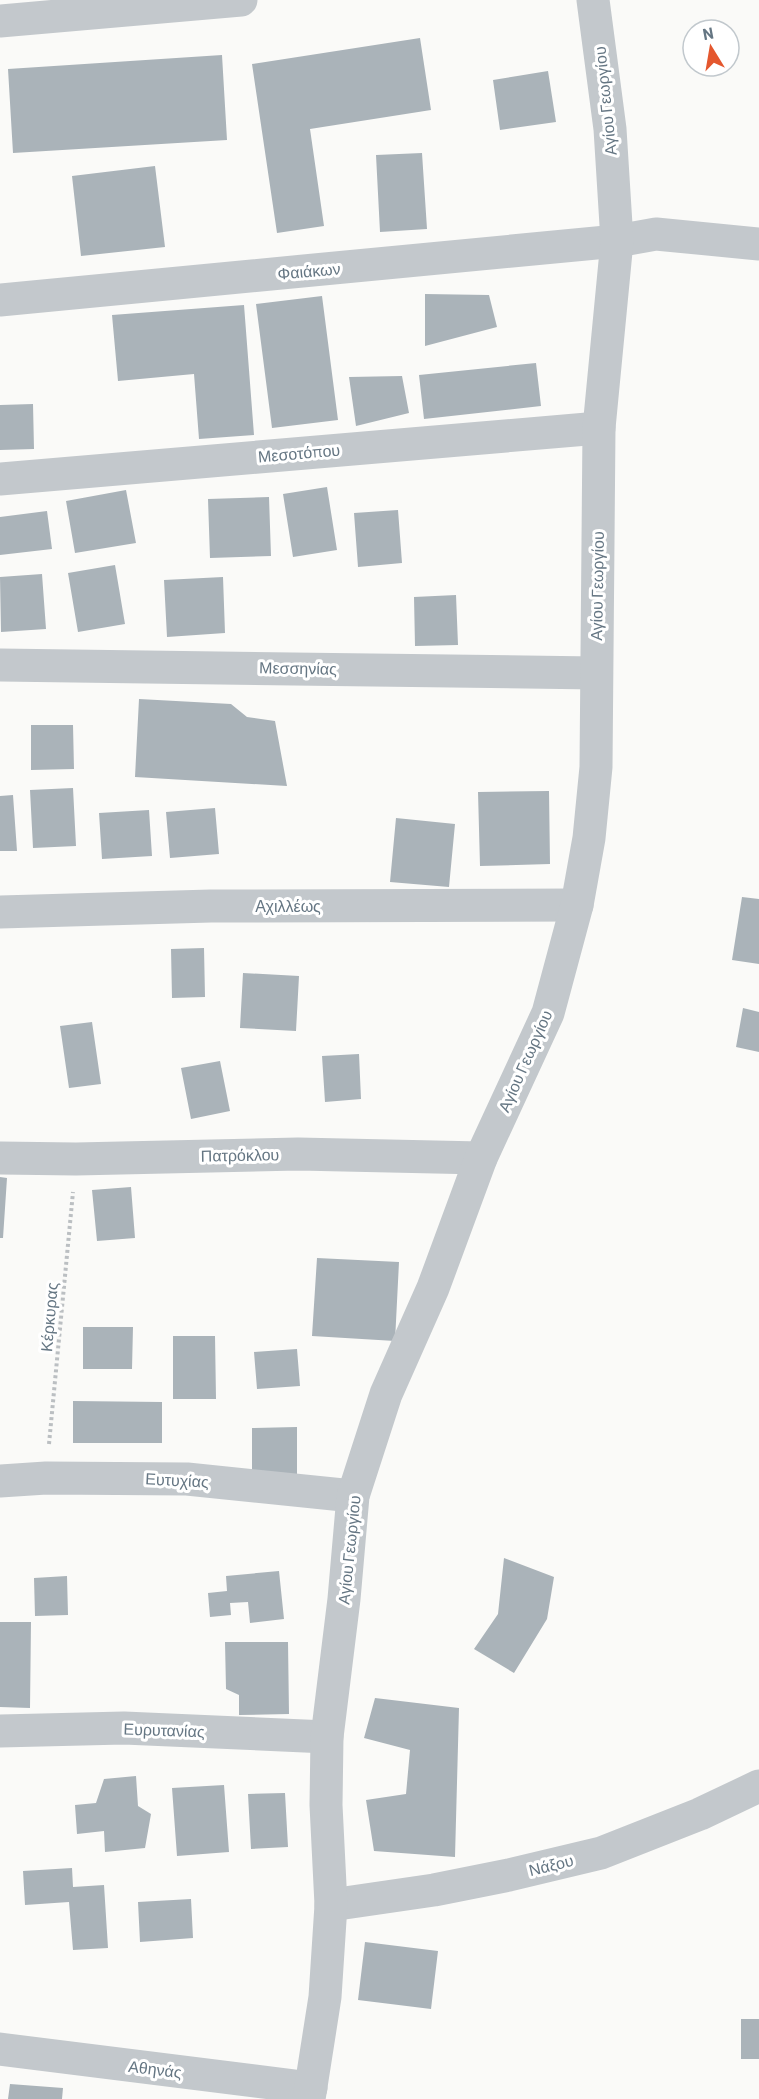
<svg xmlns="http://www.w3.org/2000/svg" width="759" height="2099" viewBox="0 0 759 2099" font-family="Barlow,sans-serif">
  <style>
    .building { fill: #aab3b9 }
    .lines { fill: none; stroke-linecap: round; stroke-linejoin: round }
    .path { stroke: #bbbfc2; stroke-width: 4; stroke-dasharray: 3 3; stroke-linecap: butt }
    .minor { stroke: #c3c8cc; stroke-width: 33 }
    .tertiary { stroke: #c3c8cc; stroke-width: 33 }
    .labels { text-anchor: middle; stroke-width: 6; stroke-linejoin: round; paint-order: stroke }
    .street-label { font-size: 16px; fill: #657683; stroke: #fff }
  </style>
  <rect width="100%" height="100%" fill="#fafaf8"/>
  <path class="building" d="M420,38L431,110L310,129L324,226L277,233L252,64Z
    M222,55L227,140L13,153L8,69Z
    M548,71L556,122L500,130L493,80Z
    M422,153L427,229L380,232L376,155Z
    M155,166L165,247L81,256L72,176Z
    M425,294L489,295L497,327L425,346Z
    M322,296L338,420L272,428L256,304Z
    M244,305L254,435L199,439L194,374L118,381L112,315Z
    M536,363L541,406L424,419L419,375Z
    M402,376L409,413L356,426L349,377Z
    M33,404L34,449L0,450V405Z
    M327,487L337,550L293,557L283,494Z
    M126,490L136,543L75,553L66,501Z
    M269,497L271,556L210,558L208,499Z
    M398,510L402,563L358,567L354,513Z
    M47,511L52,549L0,555V517Z
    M115,565L125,624L78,632L68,573Z
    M42,574L46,629L1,632L0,577Z
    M223,577L225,633L167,637L164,580Z
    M456,595L458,645L415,646L414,597Z
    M139,699L231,704L247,717L275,721L287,786L135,777Z
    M31,725H73L74,769L31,770Z
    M73,788L76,846L33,848L30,790Z
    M549,791L550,864L480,866L478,792Z
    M13,795L17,851H0V796Z
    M215,808L219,854L170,858L166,812Z
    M149,810L152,856L102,859L99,813Z
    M396,818L455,824L449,887L390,882Z
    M742,897L759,899V964L732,960Z
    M204,948L205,997L172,998L171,949Z
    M243,973L299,976L296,1031L240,1028Z
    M743,1008L759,1012V1052L736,1047Z
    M92,1022L101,1084L69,1088L60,1026Z
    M359,1054L361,1099L325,1102L322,1056Z
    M220,1061L230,1111L191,1119L181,1068Z
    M0,1177L7,1178L3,1238H0Z
    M131,1187L135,1238L97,1241L92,1190Z
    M317,1258L399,1262L395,1341L312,1336Z
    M83,1327H133L132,1369H83Z
    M173,1336H215L216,1399H173Z
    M297,1349L300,1386L257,1389L254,1352Z
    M73,1401L162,1402V1443H73Z
    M297,1427V1475H252V1428Z
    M504,1558L554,1577L547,1619L514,1673L474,1649L498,1614Z
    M279,1571L284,1619L250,1623L248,1602L230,1603L231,1615L210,1617L208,1593L227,1591L226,1576Z
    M67,1576L68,1615L35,1616L34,1578Z
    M0,1622H31L30,1708L0,1707Z
    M225,1642H288L289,1714L239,1715V1695L226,1689Z
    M375,1698L459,1708L455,1857L374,1851L366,1800L406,1794L410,1750L364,1738Z
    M136,1776L138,1806L151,1814L145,1848L105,1852L104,1831L77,1834L75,1805L96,1803L104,1779Z
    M224,1785L229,1852L177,1856L172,1788Z
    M285,1793L288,1847L251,1849L248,1794Z
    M72,1868L73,1887L104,1885L108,1948L73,1950L69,1902L25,1905L23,1871Z
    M191,1899L193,1938L140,1942L138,1902Z
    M365,1942L438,1951L431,2009L358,2000Z
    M741,2019H759V2059H741Z
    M10,2084L63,2088L62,2099H8Z"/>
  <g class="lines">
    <path class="path" d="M49,1444L73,1192"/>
    <path class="minor" d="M0,21L241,0
      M0,300L617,241L656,234L759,244
      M0,479L599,428
      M0,665L596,673
      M0,912L211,906L577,905
      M0,1158L76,1159L298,1154L481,1158
      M0,1481L46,1478L187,1479L353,1496
      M0,1731L124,1728L327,1737
      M331,1905L434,1890L509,1875L601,1853L700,1814L759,1786
      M0,2049L311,2088"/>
    <path class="tertiary" d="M309,2099L325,1997L331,1905L326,1805L327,1737L344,1599L353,1496L386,1394L433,1288L481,1158L548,1013L577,905L589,838L596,767L599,428L617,241L610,129L593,0"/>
  </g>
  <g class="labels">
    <g class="street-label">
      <text transform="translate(605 101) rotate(-96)" y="6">Αγίου Γεωργίου</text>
      <text transform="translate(309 271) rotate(-5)" y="6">Φαιάκων</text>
      <text transform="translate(299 453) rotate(-5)" y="6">Μεσοτόπου</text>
      <text transform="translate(597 586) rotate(-89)" y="6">Αγίου Γεωργίου</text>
      <text transform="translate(298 668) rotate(1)" y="6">Μεσσηνίας</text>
      <text x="288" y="912">Αχιλλέως</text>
      <text transform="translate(525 1061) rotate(-66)" y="6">Αγίου Γεωργίου</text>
      <text transform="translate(240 1155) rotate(-1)" y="6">Πατρόκλου</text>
      <text transform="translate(49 1317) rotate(-85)" y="6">Κέρκυρας</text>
      <text transform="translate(177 1480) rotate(3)" y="6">Ευτυχίας</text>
      <text transform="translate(349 1550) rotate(-84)" y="6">Αγίου Γεωργίου</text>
      <text transform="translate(164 1730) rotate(2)" y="6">Ευρυτανίας</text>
      <text transform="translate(551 1865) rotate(-14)" y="6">Νάξου</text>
      <text transform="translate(155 2069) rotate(7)" y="6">Αθηνάς</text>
    </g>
  </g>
  <g transform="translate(711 48) rotate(349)"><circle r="28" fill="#ffffff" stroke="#c1c8cd" stroke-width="1.5"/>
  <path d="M0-4.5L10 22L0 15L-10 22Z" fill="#e4572e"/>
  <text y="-9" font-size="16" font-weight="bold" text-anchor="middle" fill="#657683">N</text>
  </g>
</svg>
